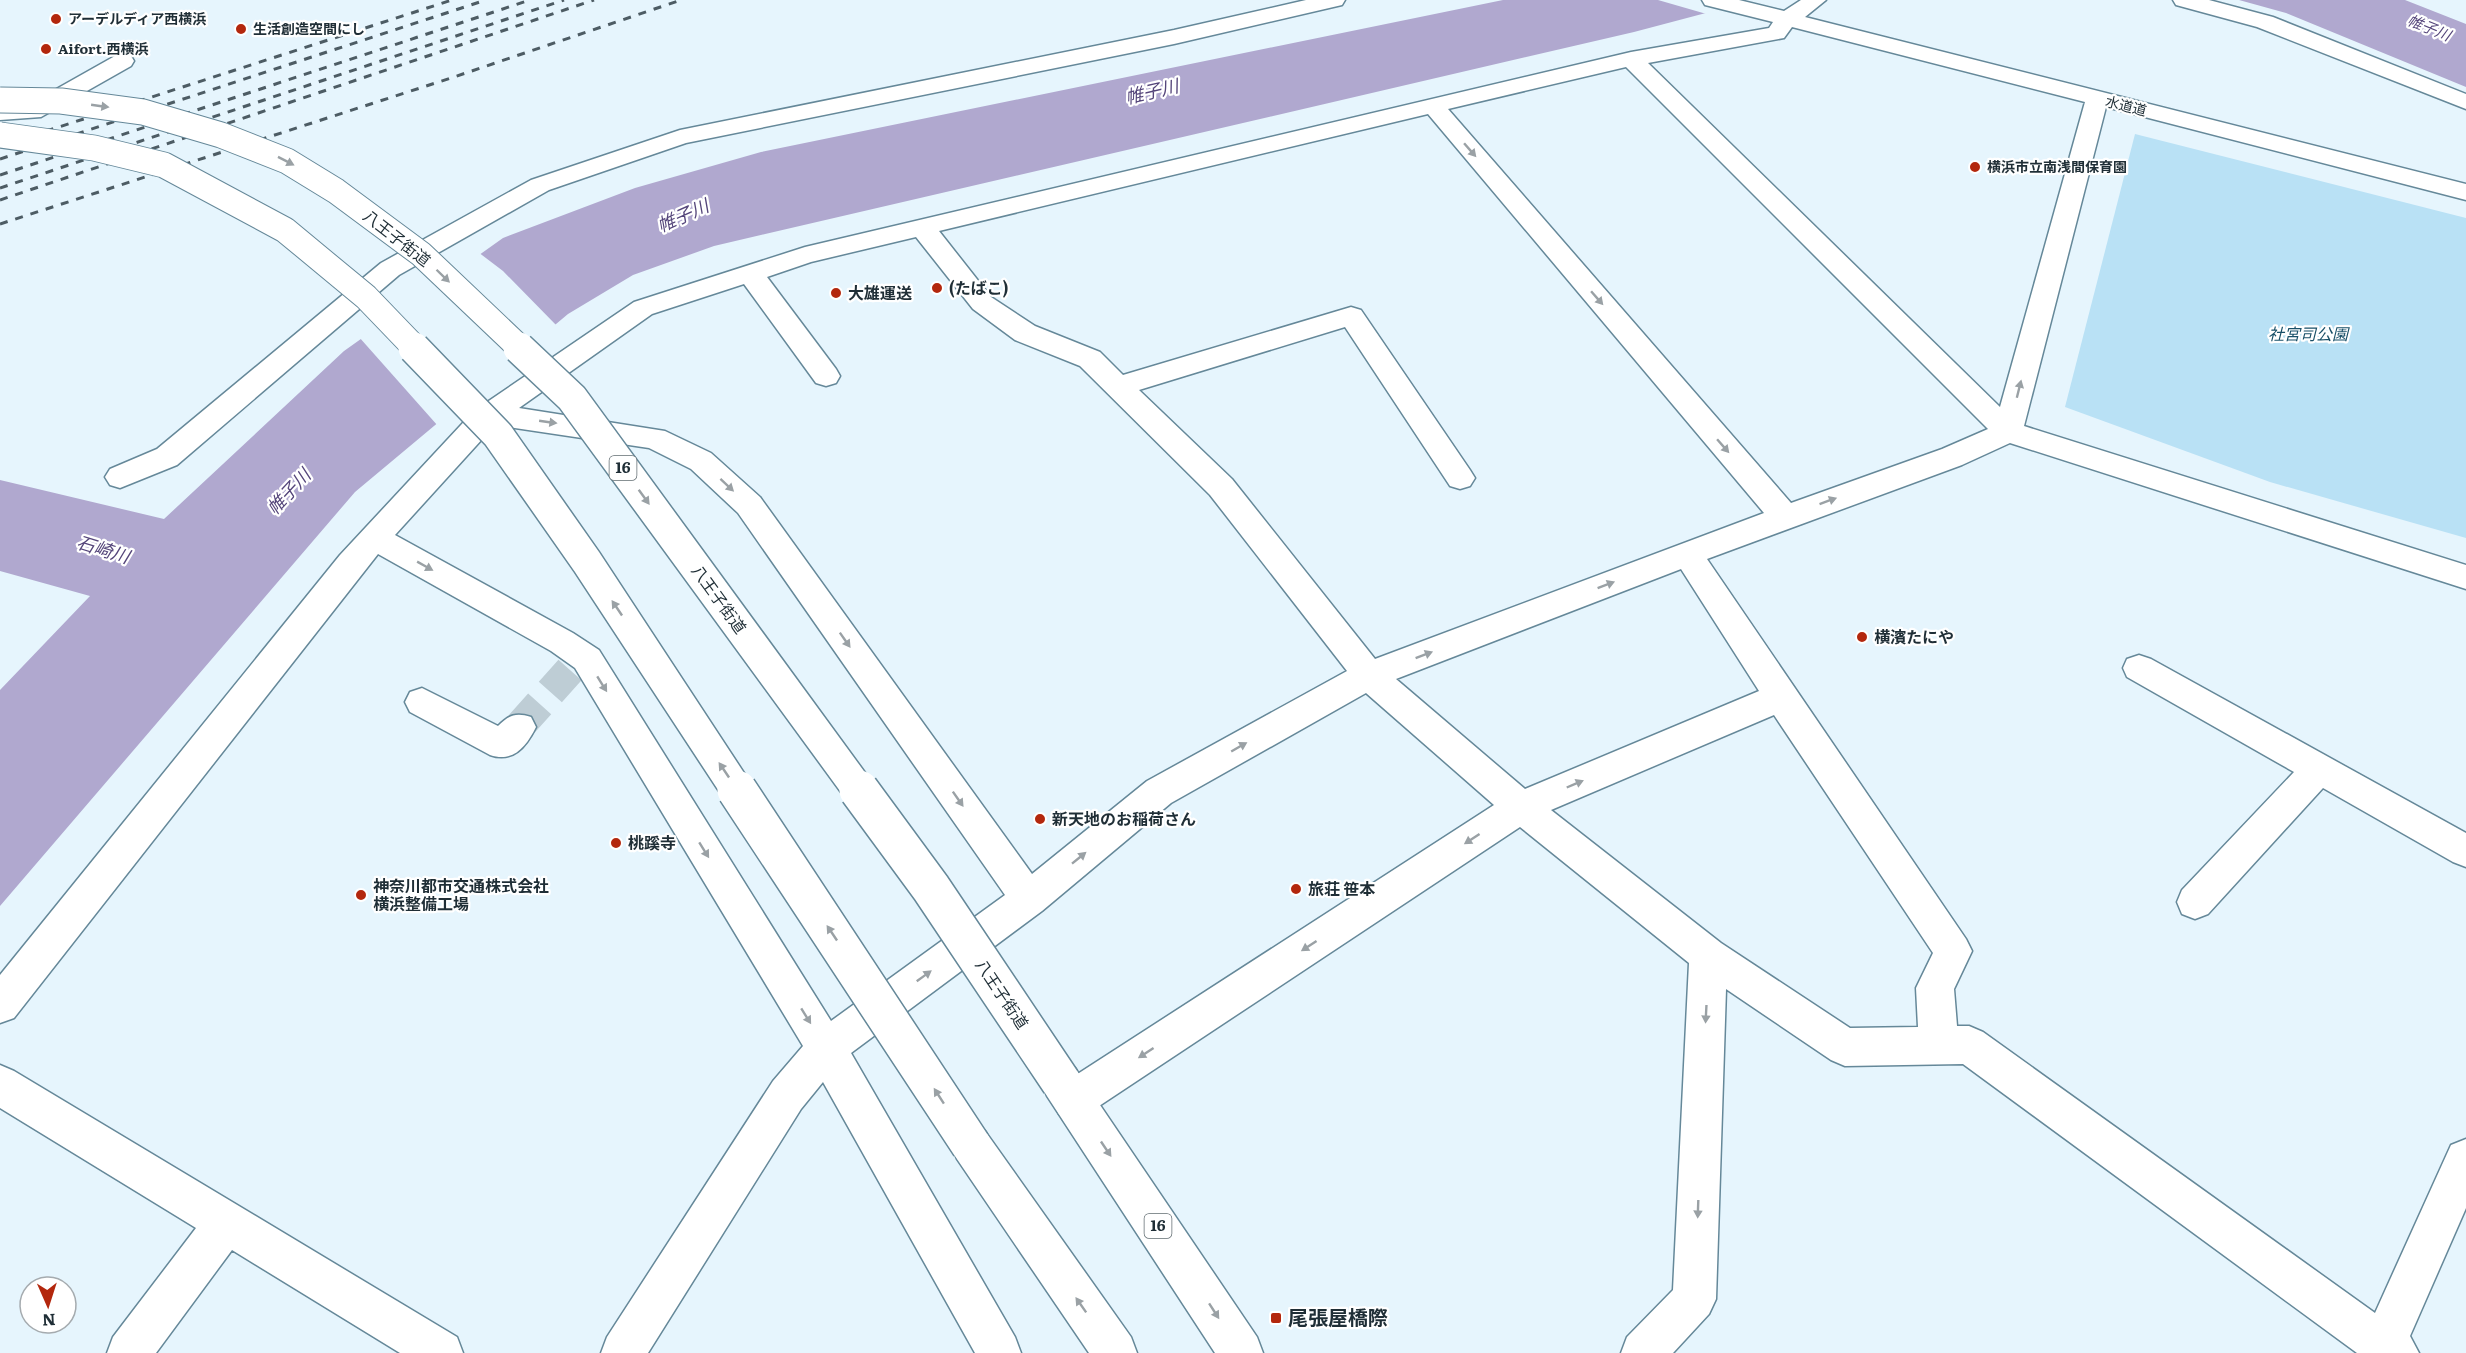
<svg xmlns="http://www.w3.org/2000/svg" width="2466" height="1353" viewBox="0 0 2466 1353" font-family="Literata,'Noto Sans JP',serif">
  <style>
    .green { fill: #b9e1f5 }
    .water { fill: #b0a8cf }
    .pier { fill: #e6f5fd }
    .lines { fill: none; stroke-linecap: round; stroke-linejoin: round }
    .minor-tunnel { stroke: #becdd5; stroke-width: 31; stroke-dasharray: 31 16; stroke-linecap: butt }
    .minor-casing { stroke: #658899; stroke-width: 3 }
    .highway-casing { stroke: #658899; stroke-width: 3 }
    .minor { fill: #fff; fill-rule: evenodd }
    .highway { fill: #fff; fill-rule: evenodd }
    .rail { stroke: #4d5c64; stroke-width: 3; stroke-dasharray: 8 8; stroke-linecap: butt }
    .highway-bridge-far2-casing { stroke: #658899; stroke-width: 27; stroke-linecap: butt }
    .highway-bridge-far1-casing { stroke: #658899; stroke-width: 34; stroke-linecap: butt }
    .highway-bridge-casing { stroke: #658899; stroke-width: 42; stroke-linecap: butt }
    .highway-bridge-far2 { stroke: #fff; stroke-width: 25 }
    .highway-bridge-far1 { stroke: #fff; stroke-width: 31 }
    .highway-bridge { stroke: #fff; stroke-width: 39 }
    .oneway { fill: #9aa1a5 }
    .poi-dot { fill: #b3270d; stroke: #fff; stroke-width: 2 }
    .labels { text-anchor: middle; stroke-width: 4.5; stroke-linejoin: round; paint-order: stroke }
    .far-poi-label { font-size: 14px; font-weight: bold; fill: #1f2e36; stroke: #fff; text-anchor: start }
    .far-street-label { font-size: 14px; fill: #1f2e36; stroke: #fff }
    .far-water-label { font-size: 15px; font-style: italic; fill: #54457a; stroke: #fff }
    .shield { fill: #fff; stroke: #626d72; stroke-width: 1.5 }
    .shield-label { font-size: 15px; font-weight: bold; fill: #1f2e36 }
    .street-label { font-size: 16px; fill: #1f2e36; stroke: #fff }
    .poi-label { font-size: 16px; font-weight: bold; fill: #1f2e36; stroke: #fff; text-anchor: start }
    .park-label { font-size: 16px; font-style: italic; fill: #195068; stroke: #fff }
    .water-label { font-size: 18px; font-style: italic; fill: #54457a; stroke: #fff }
    .near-poi-label { font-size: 20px; font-weight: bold; fill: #1f2e36; stroke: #fff; text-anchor: start }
  </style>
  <rect width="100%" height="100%" fill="#e6f5fd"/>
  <path class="green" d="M2135,134L2466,218V538L2270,482L2065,407Z"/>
  <path class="water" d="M1503,0H1755L1634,32L714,246L633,275L568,314L355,492L0,906V690L90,596L0,571V480L164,519L344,351L503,238L635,188L761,152Z
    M2239,0H2405L2466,24V87L2286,13Z"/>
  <path class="pier" d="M1658,0H1758L1756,3L1710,15Z
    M478,252L503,271L557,326L438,426L359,337Z"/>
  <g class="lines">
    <path class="minor-tunnel" d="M519,727L570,670"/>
    <g class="minor-casing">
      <path id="minor" d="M1306,0H1345L1342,5L1174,44L686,143L549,190L399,275L177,465L120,488L110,485L105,477L110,469L157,449L381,263L531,180L680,130L1174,30Z
        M1702,0H1739L1784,11L1801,0H1826L1805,17L2466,184V200L2106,107L2024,426L2466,565V589L2010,443L1962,465L1707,559L1966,939L1972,951L1954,989L1957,1026H1969L1983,1032L2375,1313L2451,1145L2466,1139V1208L2410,1336L2419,1353H2357L1963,1064L1845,1066L1831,1060L1726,989L1716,1299L1709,1314L1673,1353H1621L1627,1337L1673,1290L1689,963L1520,827L1087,1114L1073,1120L1059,1114L1053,1100L1059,1086L1494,805L1366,693L1171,803L1042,911L851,1053L1015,1337L1021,1353H975L823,1082L801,1109L648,1353H601L607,1337L773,1081L803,1046L575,668L551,651L378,554L14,1018L0,1023V975L340,555L474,411L634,302L805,247L1631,52L1769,28L1773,22L1705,5ZM1792,27L2085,102L2000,407L1648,63L1784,38ZM1626,67L1988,429L1942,449L1791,503L1448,109ZM1428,114L1764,513L1375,659L1232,479L1139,390L1345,327L1450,486L1460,489L1470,486L1475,478L1470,470L1361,310L1351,307L1123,375L1100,352L1035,326L991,297L939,231ZM916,237L973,309L1015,340L1080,366L1210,495L1347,671L1147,781L1032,874L760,497L711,453L665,431L519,408L652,314L744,284L816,383L826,386L836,383L840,376L836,369L767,277L811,262ZM495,425L649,448L691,469L738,513L1005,895L831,1021L599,650L573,633L395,535ZM1681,569L1759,691L1525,789L1396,679ZM1774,715L1933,953L1916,988L1918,1027L1850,1028L1721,943L1551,810Z
        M2173,0H2209L2273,17L2466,94V109L2257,27L2176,5Z
        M123,54L131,56L134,61L131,66L41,117L0,120V106L28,105L115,56Z
        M2139,655L2151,659L2466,833V867L2453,862L2323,788L2208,914L2195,919L2182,914L2177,902L2182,890L2294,772L2127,677L2123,668L2127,659Z
        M422,688L498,726C509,715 516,712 531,717L536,727C526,747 513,763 490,755L410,712L405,702L410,692Z
        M0,1065L14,1071L457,1337L463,1353H400L232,1250L156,1353H107L113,1337L196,1228L0,1108Z"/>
    </g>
    <g class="highway-casing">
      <path id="highway" d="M1061,1062L1075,1068L1257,1337L1263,1353H1215L1047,1096L1041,1082L1047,1068Z
        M971,1125L985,1131L1131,1337L1137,1353H1089L957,1159L951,1145L957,1131Z"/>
    </g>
    <use href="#minor" class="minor"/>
    <use href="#highway" class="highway"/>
    <path class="rail" d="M0,146L452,0
      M0,159L486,0
      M0,175L530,0
      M0,188L564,0
      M0,200L594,0
      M0,224L454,77L681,0"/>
    <g class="highway-bridge-far2-casing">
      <path id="highway-bridge-far2" d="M0,100L61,101L143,112L221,135L287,161L336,191L421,254L521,349
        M0,135L94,148L164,165L285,230L366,297L416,349"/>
    </g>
    <g class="highway-bridge-far1-casing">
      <path id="highway-bridge-far1" d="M414,348L498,435L587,562L738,792
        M519,348L572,398L860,792"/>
    </g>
    <g class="highway-bridge-casing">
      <path id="highway-bridge" d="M737,790L971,1145
        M859,790L931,888L1061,1082"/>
    </g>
    <use href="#highway-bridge-far2" class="highway-bridge-far2"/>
    <use href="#highway-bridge-far1" class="highway-bridge-far1"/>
    <use href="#highway-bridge" class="highway-bridge"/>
  </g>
  <defs><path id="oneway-solid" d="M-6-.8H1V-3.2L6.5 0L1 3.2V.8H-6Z" transform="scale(1.5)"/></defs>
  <g class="oneway">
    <use href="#oneway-solid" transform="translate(100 106) rotate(8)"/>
    <use href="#oneway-solid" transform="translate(1470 150) rotate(49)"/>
    <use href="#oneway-solid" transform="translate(286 161) rotate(27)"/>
    <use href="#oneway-solid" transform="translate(443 276) rotate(44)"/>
    <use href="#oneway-solid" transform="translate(1597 298) rotate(49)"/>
    <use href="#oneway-solid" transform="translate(2019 389) rotate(-76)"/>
    <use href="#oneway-solid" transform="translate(548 422) rotate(8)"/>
    <use href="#oneway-solid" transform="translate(1723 446) rotate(49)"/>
    <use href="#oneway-solid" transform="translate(727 485) rotate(43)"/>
    <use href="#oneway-solid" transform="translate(644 497) rotate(54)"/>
    <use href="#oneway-solid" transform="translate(1828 501) rotate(-20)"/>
    <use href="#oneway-solid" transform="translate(425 566) rotate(29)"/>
    <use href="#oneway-solid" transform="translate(1606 585) rotate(-21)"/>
    <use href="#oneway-solid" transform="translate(617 608) rotate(-124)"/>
    <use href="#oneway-solid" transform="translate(845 640) rotate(55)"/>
    <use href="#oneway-solid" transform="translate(1424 655) rotate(-21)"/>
    <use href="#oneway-solid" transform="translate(602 684) rotate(58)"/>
    <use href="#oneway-solid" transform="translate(1239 747) rotate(-30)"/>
    <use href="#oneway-solid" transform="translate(724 770) rotate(-124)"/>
    <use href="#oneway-solid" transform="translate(1575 784) rotate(-23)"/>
    <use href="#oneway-solid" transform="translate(958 799) rotate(55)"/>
    <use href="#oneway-solid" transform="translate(1472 839) rotate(147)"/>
    <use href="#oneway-solid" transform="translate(704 850) rotate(58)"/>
    <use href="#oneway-solid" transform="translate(1079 858) rotate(-39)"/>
    <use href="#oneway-solid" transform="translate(832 933) rotate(-124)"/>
    <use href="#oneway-solid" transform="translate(1309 946) rotate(147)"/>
    <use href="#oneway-solid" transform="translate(924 976) rotate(-36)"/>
    <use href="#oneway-solid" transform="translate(1706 1014) rotate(93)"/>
    <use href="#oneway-solid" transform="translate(806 1016) rotate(58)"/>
    <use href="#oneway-solid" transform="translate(1146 1053) rotate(147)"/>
    <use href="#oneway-solid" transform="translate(939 1096) rotate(-123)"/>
    <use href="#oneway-solid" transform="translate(1106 1149) rotate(56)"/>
    <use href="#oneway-solid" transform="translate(1698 1209) rotate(92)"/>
    <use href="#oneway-solid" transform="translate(1081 1305) rotate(-125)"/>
    <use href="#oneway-solid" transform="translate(1214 1311) rotate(57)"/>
  </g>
  <g class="poi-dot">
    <circle cx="56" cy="19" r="6"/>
    <circle cx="241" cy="29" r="6"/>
    <circle cx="46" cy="49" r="6"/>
    <circle cx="1975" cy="167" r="6"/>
    <circle cx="937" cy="288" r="6"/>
    <circle cx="836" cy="293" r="6"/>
    <circle cx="1862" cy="637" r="6"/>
    <circle cx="1040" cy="819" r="6"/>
    <circle cx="616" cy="843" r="6"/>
    <circle cx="1296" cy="889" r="6"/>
    <circle cx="361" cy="895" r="6"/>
    <rect x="1270" y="1312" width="12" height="12" rx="3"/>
  </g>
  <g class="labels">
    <g class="far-poi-label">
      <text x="68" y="24">アーデルディア西横浜</text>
      <text x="253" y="34">生活創造空間にし</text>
      <text x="58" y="54">Aifort.西横浜</text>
      <text x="1987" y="172">横浜市立南浅間保育園</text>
    </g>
    <g class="far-street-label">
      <text transform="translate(2126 106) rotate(14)" y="5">水道道</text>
    </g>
    <g class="far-water-label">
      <text transform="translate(2429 28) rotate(22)" y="5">帷子川</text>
    </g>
    <g class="shield">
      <rect x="609.5" y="456" width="27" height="24" rx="4.5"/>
      <rect x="1144.5" y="1214" width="27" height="24" rx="4.5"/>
    </g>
    <g class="shield-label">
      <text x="623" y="473">16</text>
      <text x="1158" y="1231">16</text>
    </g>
    <g class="street-label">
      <text transform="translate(397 238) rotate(38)" y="6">八王子街道</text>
      <text transform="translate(719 599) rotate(54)" y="6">八王子街道</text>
      <text transform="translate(1002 994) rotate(56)" y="6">八王子街道</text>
    </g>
    <g class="poi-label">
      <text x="949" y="294">(たばこ)</text>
      <text x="848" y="299">大雄運送</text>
      <text x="1874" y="643">横濱たにや</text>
      <text x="1052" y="825">新天地のお稲荷さん</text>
      <text x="628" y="849">桃蹊寺</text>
      <text x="373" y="892">神奈川都市交通株式会社<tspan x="373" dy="18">横浜整備工場</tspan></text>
      <text x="1308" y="895">旅荘 笹本</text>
    </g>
    <g class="park-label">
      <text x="2308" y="340">社宮司公園</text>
    </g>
    <g class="water-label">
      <text transform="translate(1152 92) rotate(-13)" y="6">帷子川</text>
      <text transform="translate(683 216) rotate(-24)" y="6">帷子川</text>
      <text transform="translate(289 492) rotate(-47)" y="6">帷子川</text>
      <text transform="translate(103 550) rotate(17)" y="6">石崎川</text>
    </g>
    <g class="near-poi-label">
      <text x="1288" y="1325">尾張屋橋際</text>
    </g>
  </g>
  <g transform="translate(48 1305) rotate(177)"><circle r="28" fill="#ffffff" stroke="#a5abaf" stroke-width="1.5"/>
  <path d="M0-4.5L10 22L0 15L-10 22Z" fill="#b3270d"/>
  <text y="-9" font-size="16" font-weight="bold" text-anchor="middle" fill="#1f2e36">N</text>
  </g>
</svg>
